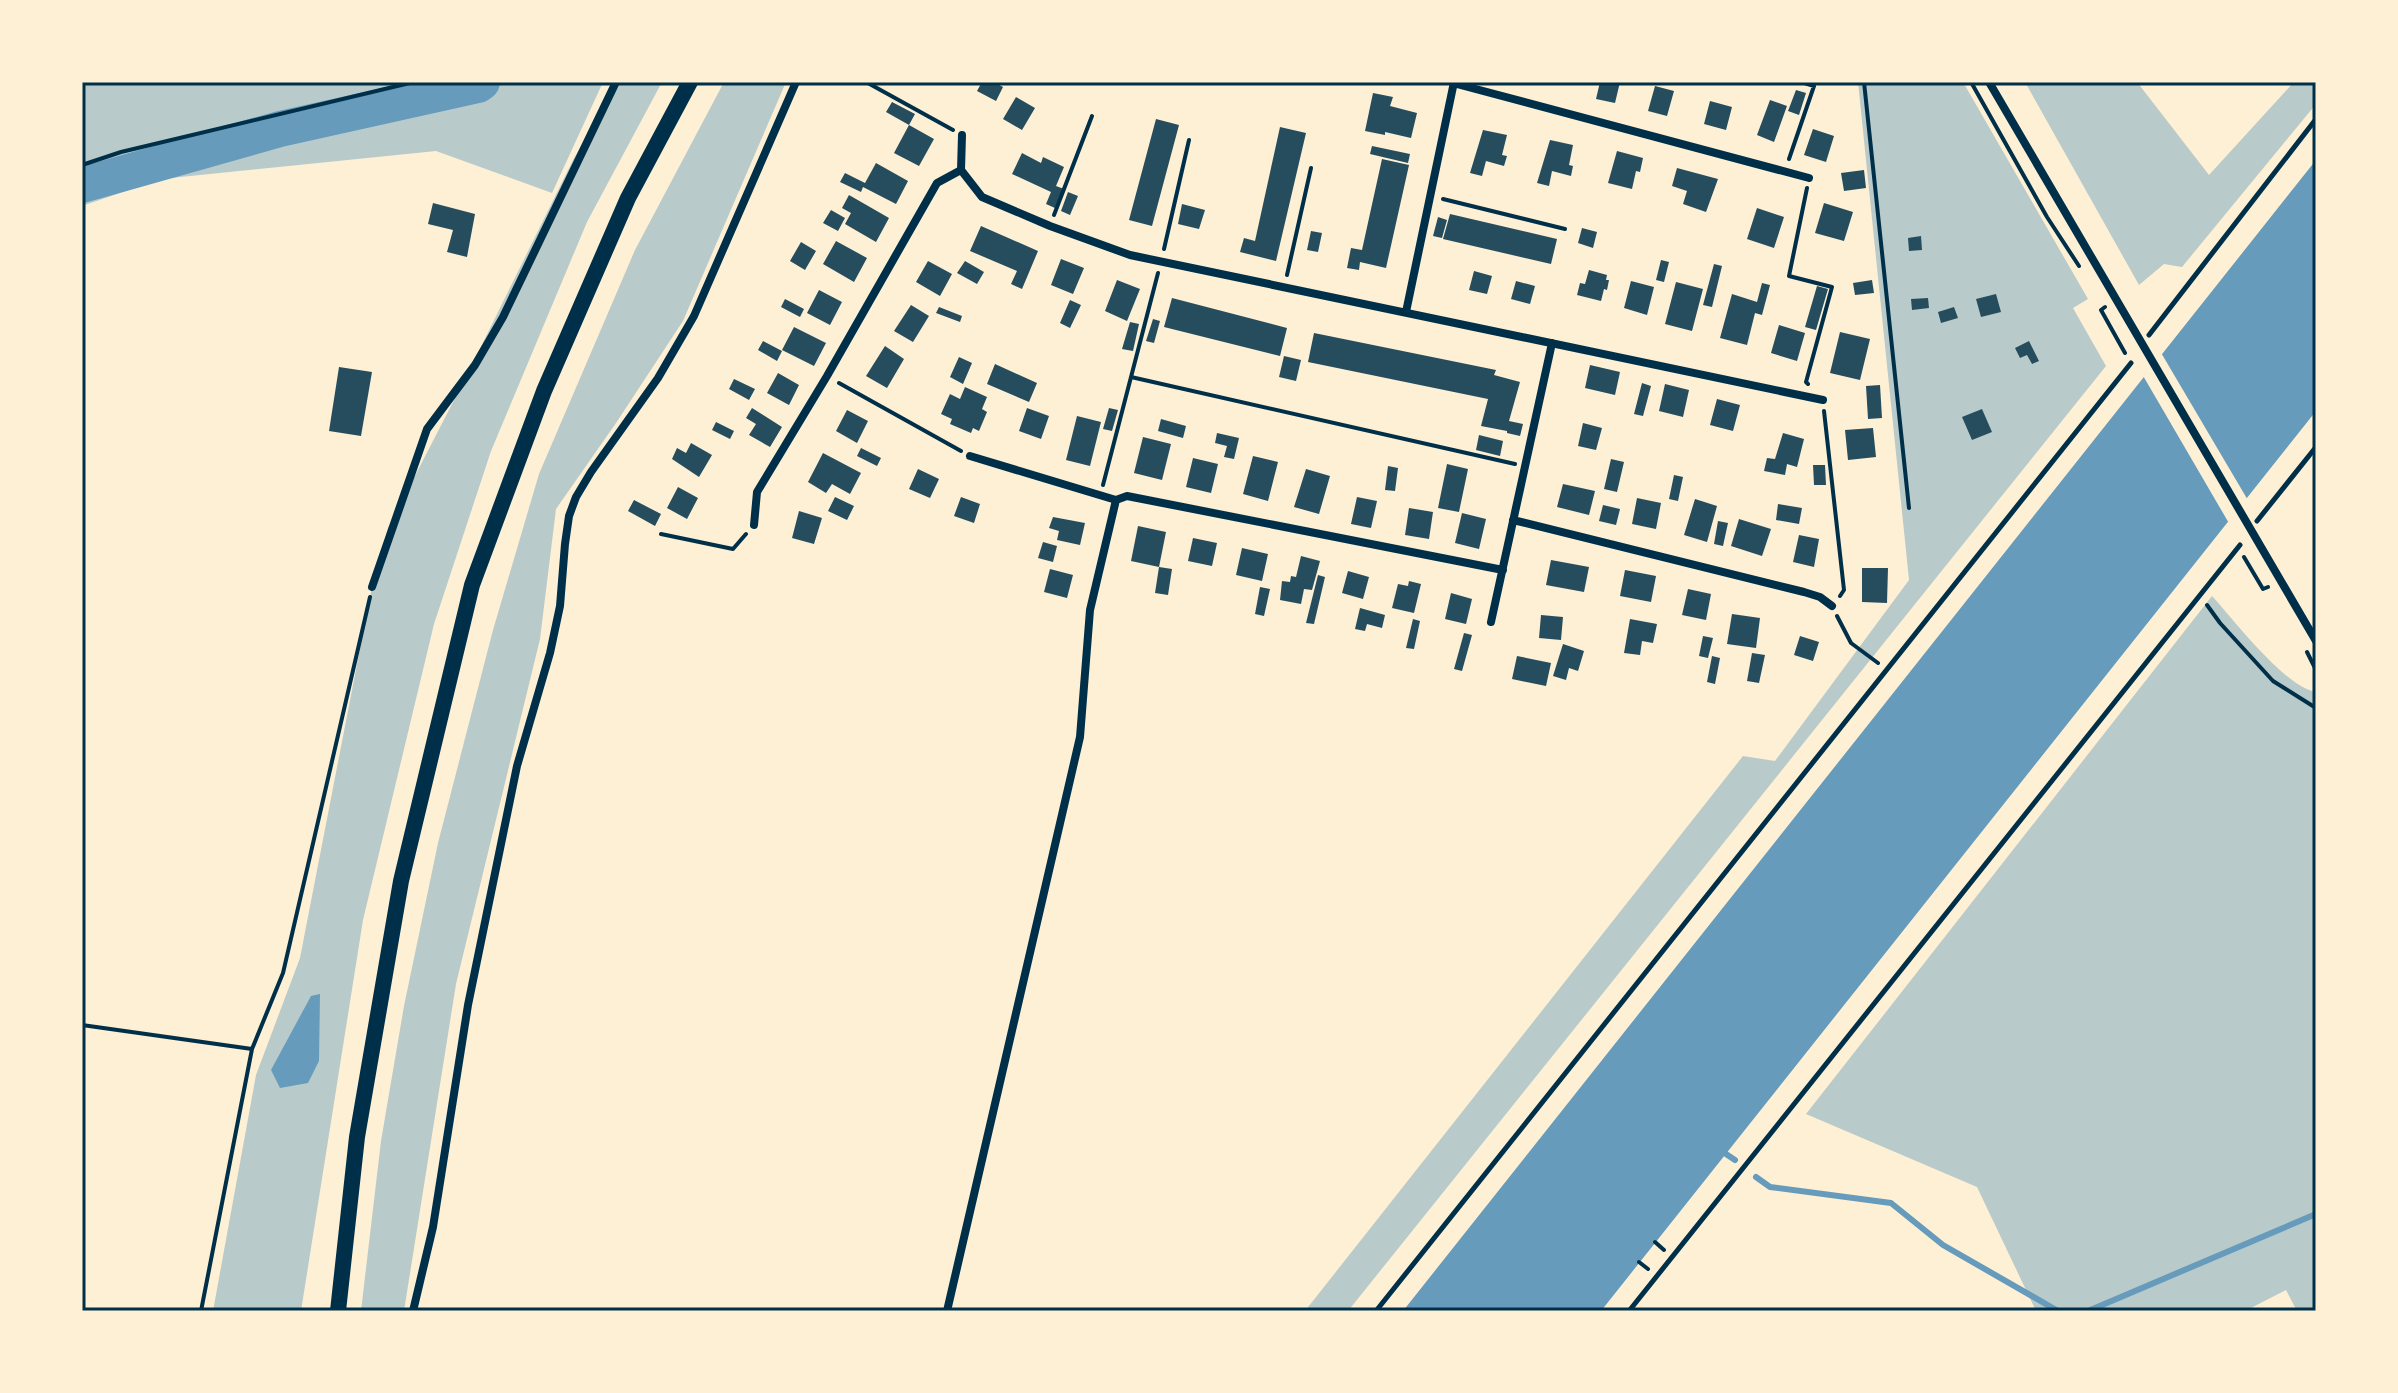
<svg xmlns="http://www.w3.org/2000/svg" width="2398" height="1393" viewBox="0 0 2398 1393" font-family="'Alegreya Sans',sans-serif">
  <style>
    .green { fill: #b9caca }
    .water { fill: #669bbc }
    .pier { fill: #fdf0d5 }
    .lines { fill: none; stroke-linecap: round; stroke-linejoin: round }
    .stream { stroke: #669bbc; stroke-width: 6 }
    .river { stroke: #669bbc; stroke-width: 36 }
    .building { fill: #264d5e }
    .path { stroke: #003049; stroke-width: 4 }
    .service { stroke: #003049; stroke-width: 5 }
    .minor { stroke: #003049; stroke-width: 8 }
    .trunk { stroke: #003049; stroke-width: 16 }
    .neatline { fill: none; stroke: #003049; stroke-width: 3 }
  </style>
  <rect width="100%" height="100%" fill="#fdf0d5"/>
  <path class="green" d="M82,82H603L552,193L436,151L161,179L82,206Z
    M621,82H662L587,222L491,451L434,624L363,920L301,1311H213L256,1075L300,958L372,587L388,528L466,377L574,158Z
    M724,82H786L683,321L616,423L556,509L540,639L456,984L404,1311H361L381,1141L404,1006L438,843L493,630L539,474L635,250Z
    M1858,82H1963L2088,299L2073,308L2106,366L1348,1311H1305L1743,756L1775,761L1909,580Z
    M2025,82H2137L2209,175L2294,82H2316V104L2182,267L2164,264L2139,285Z
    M2212,596C2234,620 2286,688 2316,692V1311H2297L2286,1290L2245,1311H2036L1977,1187L1806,1114Z"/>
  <path class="water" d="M2316,160V411L1601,1311H1403Z
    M320,994L319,1061L308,1083L280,1088L271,1070L311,996Z"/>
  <path class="pier" d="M2160,351L2249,502L2230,525L2142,374Z"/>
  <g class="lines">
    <path class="stream" d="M1726,1154L1735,1160
      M1756,1177L1770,1187L1891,1203L1943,1245L2058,1311
      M2088,1311L2316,1214"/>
    <path class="river" d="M82,185L280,129L478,85L482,82"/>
  </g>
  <path class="building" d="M982,82H994L1003,87L996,101L977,91Z
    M1600,82H1620L1615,103L1596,99Z
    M1655,86L1674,91L1667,116L1648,111Z
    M1796,90L1806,93L1799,115L1788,111Z
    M1373,93L1393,97L1390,106L1417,113L1411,138L1385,132V135L1365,131Z
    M1016,97L1035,108L1022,130L1003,119Z
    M1770,100L1787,106L1774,142L1757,135Z
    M1710,101L1732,107L1726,130L1704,124Z
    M892,102L915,114L909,125L886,112Z
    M1156,119L1179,125L1152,226L1129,220Z
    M909,125L934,139L919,166L894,153Z
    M1280,127L1306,133L1276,261L1240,252L1244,238L1255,241Z
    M1813,129L1834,136L1826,162L1804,155Z
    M1483,130L1507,135L1502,155L1507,156L1504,166L1486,161L1482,176L1470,173Z
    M1550,140L1573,145L1569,165L1573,166L1571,176L1552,171L1549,186L1537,183Z
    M1372,146L1410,154L1408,163L1370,154Z
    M1617,151L1643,158L1640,172L1636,171L1632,189L1608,183Z
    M1022,153L1041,163L1043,157L1064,167L1056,186L1064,189L1055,208L1046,204L1051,192L1012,174Z
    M1382,159L1409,165L1386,268L1360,262L1359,270L1347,268L1351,248L1362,250Z
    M876,163L908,181L896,204L863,187L861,192L840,182L845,173L865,183Z
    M1677,168L1718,179L1706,212L1683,204L1687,191L1672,186Z
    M1864,170L1866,188L1844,191L1841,173Z
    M1068,192L1078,196L1070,215L1061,211Z
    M849,195L889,218L876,242L845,224L851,213L842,208Z
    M433,203L475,214L467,257L447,252L453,230L428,224Z
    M1824,203L1853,212L1844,241L1815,233Z
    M1182,204L1205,210L1199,229L1178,224Z
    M1757,208L1784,217L1774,248L1747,239Z
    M831,210L845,218L838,231L823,223Z
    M1450,214L1557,239L1551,264L1443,239Z
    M1438,217L1447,220L1442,238L1433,236Z
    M981,226L1038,251L1022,289L1011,284L1017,271L970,251Z
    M1582,228L1597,232L1593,248L1578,243Z
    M1311,231L1322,233L1318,252L1307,250Z
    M1921,236L1922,250L1909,251L1908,238Z
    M836,241L867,258L854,282L823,264Z
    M801,242L816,251L805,270L790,261Z
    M1061,259L1084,268L1073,294L1051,285Z
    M1661,260L1669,262L1664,282L1656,280Z
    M928,261L952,274L940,296L916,282Z
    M965,261L984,272L977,284L957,273Z
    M1714,264L1722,266L1712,307L1703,305Z
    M1589,270L1607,275L1606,280H1609L1607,290L1604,289L1601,301L1577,295L1580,283L1585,284Z
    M1474,271L1492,276L1487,294L1469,290Z
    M1117,280L1140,289L1127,321L1105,311Z
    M1872,280L1874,293L1855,295L1853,283Z
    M1516,281L1535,286L1530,304L1511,299Z
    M1631,281L1654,287L1647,315L1624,308Z
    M1676,282L1703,289L1692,331L1665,324Z
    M1762,283L1770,285L1762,315L1755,313L1747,345L1720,338L1732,294L1757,302Z
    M1817,286L1828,289L1816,330L1805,327Z
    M819,290L842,302L830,325L807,313Z
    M1996,294L2001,312L1981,317L1976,299Z
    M1172,298L1287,328L1280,356L1164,327Z
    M1928,298L1929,308L1912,310L1911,299Z
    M785,299L804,309L800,317L781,307Z
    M1070,300L1081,305L1070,328L1060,323Z
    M911,305L929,316L913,342L894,331Z
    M939,307L962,316L960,322L936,313Z
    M1954,307L1958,318L1941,323L1938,312Z
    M1153,319L1160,321L1154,343L1146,341Z
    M1130,322L1139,324L1133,351L1122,349Z
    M1779,325L1805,333L1797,361L1771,353Z
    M794,327L826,343L814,366L782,350Z
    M1840,332L1870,339L1860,380L1830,373Z
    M1314,333L1496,370L1494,375L1520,382L1509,421L1523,424L1520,436L1507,433V431L1481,426L1488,399L1308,362Z
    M763,341L782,351L777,361L758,350Z
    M2029,341L2039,361L2032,364L2027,355L2020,358L2015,348Z
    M885,346L904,359L887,388L866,376Z
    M1284,356L1301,360L1296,381L1279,377Z
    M959,357L972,363L963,384L950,377Z
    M995,364L1037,383L1029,402L987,384Z
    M1590,365L1620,372L1615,395L1585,388Z
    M339,367L372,372L361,436L329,431Z
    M778,373L799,385L789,405L767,393Z
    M734,379L755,389L749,400L729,389Z
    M1642,383L1651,386L1643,416L1634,414Z
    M1665,384L1689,390L1683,417L1659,411Z
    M1880,385L1882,418L1868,419L1866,386Z
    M965,387L987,397L982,409L987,412L979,431L973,428L971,433L950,424L952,419L941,414L950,394L960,399Z
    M1717,399L1740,405L1733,431L1710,425Z
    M752,408L782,427L770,447L749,435L756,424L746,418Z
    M1027,408L1049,416L1041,439L1019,431Z
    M1109,408L1118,410L1112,431L1103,429Z
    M1982,409L1992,432L1972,440L1962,417Z
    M847,410L868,421L857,443L836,431Z
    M1077,416L1101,422L1090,466L1066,460Z
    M1161,419L1186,426L1183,438L1158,431Z
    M716,422L734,431L730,439L712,430Z
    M1583,423L1602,428L1596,450L1578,446Z
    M1873,428L1876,457L1848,460L1845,430Z
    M1217,433L1239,438L1234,459L1224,457L1227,446L1215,443Z
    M1783,433L1804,439L1797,467L1787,464L1785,475L1764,471L1767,458L1775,459Z
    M1479,435L1503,441L1500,456L1476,450Z
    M1143,437L1171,444L1162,480L1134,473Z
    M691,443L712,455L699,477L672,459L677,448L686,453Z
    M861,448L881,458L877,466L857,456Z
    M823,453L861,473L850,494L832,484L826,493L808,482Z
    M1253,456L1278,462L1268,501L1243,494Z
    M1193,458L1218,464L1211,493L1186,487Z
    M1611,459L1624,462L1617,492L1604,489Z
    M1447,464L1468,469L1459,512L1438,508Z
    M1813,465H1825L1826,485H1814Z
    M1388,466L1398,468L1395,491L1385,490Z
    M918,469L939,479L930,498L909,489Z
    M1306,469L1330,476L1319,514L1294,507Z
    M1674,475L1683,477L1678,501L1669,499Z
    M1563,484L1595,491L1589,515L1557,507Z
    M678,487L698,498L687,519L667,508Z
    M835,497L854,506L847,520L828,511Z
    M961,497L980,504L974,523L954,516Z
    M1357,497L1377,501L1371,528L1351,524Z
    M1637,498L1661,503L1656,529L1632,524Z
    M1695,499L1717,506L1707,542L1684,535Z
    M634,500L661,514L655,526L628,511Z
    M1778,504L1802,508L1799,524L1776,520Z
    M1603,505L1620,509L1616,525L1599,521Z
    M1409,508L1433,512L1429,539L1405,535Z
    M799,511L822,518L814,544L792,538Z
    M1462,513L1486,519L1479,549L1455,543Z
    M1053,517L1085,523L1080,545L1057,540L1059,531L1049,528Z
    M1739,519L1771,529L1762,556L1731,546Z
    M1718,521L1728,523L1723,546L1714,544Z
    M1138,526L1166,532L1159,567L1131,561Z
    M1799,535L1819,539L1814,567L1793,562Z
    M1193,538L1217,543L1212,566L1188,561Z
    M1043,542L1057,546L1053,562L1038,558Z
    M1242,548L1268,554L1262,581L1236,575Z
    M1301,556L1320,561L1312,590L1304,589L1301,604L1280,600L1282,581L1290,582L1291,576L1296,577Z
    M1551,560L1589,567L1584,592L1546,585Z
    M1159,567L1172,569L1168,595L1155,593Z
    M1862,568H1888L1887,603L1862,602Z
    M1050,569L1073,575L1067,598L1044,592Z
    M1625,570L1656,576L1651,602L1620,596Z
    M1348,571L1369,577L1363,599L1342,593Z
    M1318,575L1325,577L1314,624L1306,623Z
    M1409,581L1421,584L1414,613L1392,608L1398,584L1408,586Z
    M1260,587L1270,589L1264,616L1255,614Z
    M1688,589L1711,594L1706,620L1682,615Z
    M1451,593L1472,599L1466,624L1445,619Z
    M1360,608L1385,615L1382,628L1367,624L1365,631L1355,629Z
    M1732,614L1760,618L1756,648L1727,644Z
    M1541,615L1563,617L1561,640L1539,638Z
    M1413,619L1420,621L1414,649L1406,648Z
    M1630,619L1657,624L1653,643L1642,641L1640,655L1624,653Z
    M1464,633L1472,635L1462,671L1454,669Z
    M1703,636L1713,638L1708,658L1699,656Z
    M1800,636L1819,642L1813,661L1794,655Z
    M1563,644L1584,651L1578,671L1569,668L1566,680L1553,676Z
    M1752,653L1765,655L1759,683L1747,681Z
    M1517,656L1551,663L1546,686L1512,679Z
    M1712,656L1720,658L1715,684L1707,682Z"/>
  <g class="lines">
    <path class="path" d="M866,82L953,130
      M1864,82L1909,508
      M1971,82L2047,217L2079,266
      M1789,159L1814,86L1801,82
      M82,165L121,152L414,82
      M1807,188L1789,276L1832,287L1806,382L1808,384
      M1443,199L1565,229
      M1054,215L1092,116
      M1164,249L1189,140
      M1287,275L1311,168
      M2105,307L2101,310L2125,353
      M1131,377L1515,464
      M839,383L961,451
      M1824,411L1844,590L1840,596
      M1103,485L1158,273
      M661,534L733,549L746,534
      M2244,557L2263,589L2268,587
      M2207,605L2220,623L2273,681L2316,708
      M1837,616L1851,643L1878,663
      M2307,652L2316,670
      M82,1025L252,1049
      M1655,1242L1664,1250
      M1639,1262L1648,1269
      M201,1311L252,1049L283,973L370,597"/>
    <path class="service" d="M2149,335L2316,119
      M2257,521L2316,447
      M1376,1311L2131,363
      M1629,1311L2240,545"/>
    <path class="minor" d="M1989,82L2316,641
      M1453,83L1809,178
      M961,170L982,197L1050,226L1130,255L1823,400
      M1406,312L1454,82
      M970,456L1116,500
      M1513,520L1804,592L1820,597L1832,606
      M754,525L757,492L827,376L937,183L961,170L962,135
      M372,587L427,429L475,365L503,317L616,82
      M1491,622L1552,343
      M413,1311L433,1227L468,1005L517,766L550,653L560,606L565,544L569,516L576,497L591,472L658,378L694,316L796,82
      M947,1311L1080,737L1090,610L1116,500L1127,496L1503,570"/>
    <path class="trunk" d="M338,1311L357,1137L401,881L472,585L544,391L628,198L690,82"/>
  </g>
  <rect width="2398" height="1393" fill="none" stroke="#fdf0d5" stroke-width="168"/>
  <rect x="84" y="84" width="2230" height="1225" class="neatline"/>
</svg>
